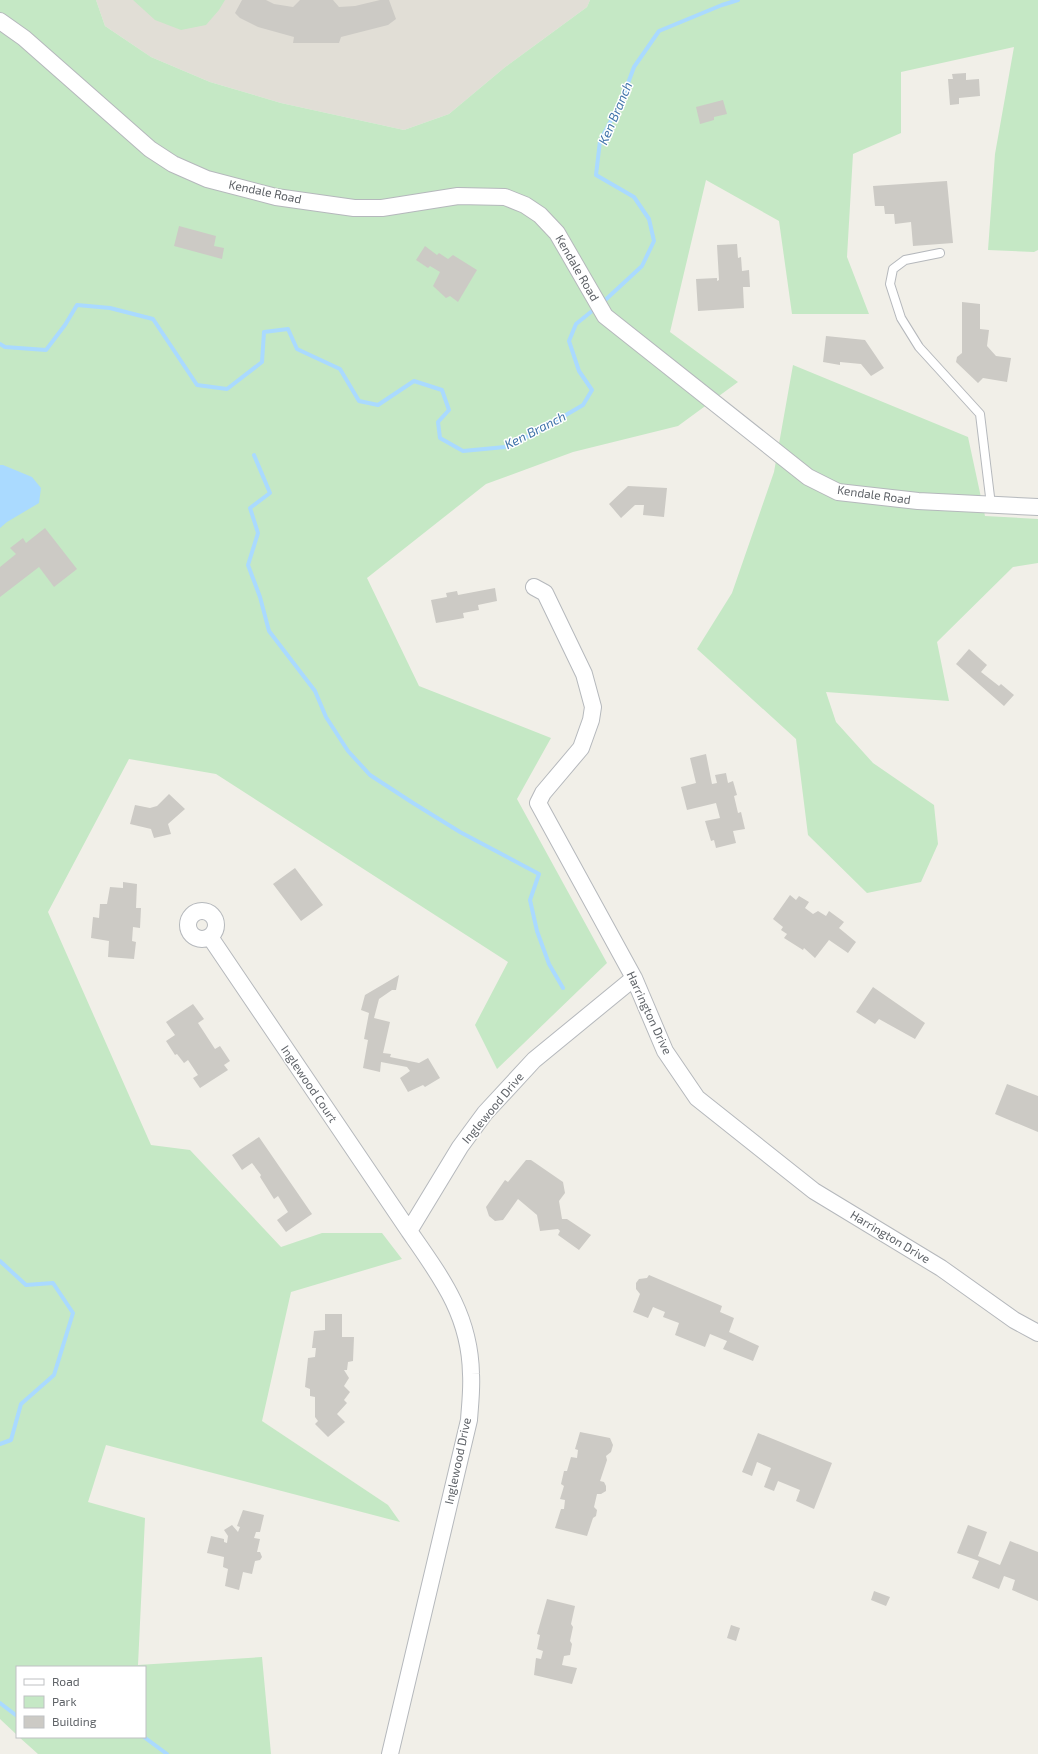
<svg xmlns="http://www.w3.org/2000/svg" width="1038" height="1754" viewBox="0 0 1038 1754" font-family="'Exo 2',sans-serif">
  <style>
    .education { fill: #e1ded6 }
    .green { fill: #c5e8c5 }
    .water { fill: #aadaff }
    .lines { fill: none; stroke-linecap: round; stroke-linejoin: round }
    .stream { stroke: #aadaff; stroke-width: 4 }
    .building { fill: #cccac5 }
    .service-casing { stroke: #b5b8bc; stroke-width: 10 }
    .minor-casing { stroke: #b5b8bc; stroke-width: 18 }
    .service { stroke: #fff; stroke-width: 8 }
    .minor { stroke: #fff; stroke-width: 16 }
    .labels { text-anchor: middle; stroke-width: 3; stroke-linejoin: round; paint-order: stroke }
    .street-label { font-size: 12px; fill: #5f6368; stroke: #fff }
    .water-label { font-size: 13px; font-style: italic; fill: #4174aa; stroke: #fff }
  </style>
  <rect width="100%" height="100%" fill="#f1efe8"/>
  <path class="education" d="M96,0H590L587,7L504,68L449,114L404,130L281,103L210,82L151,57L105,26Z"/>
  <path class="green" d="M0,0H96L105,26L151,57L210,82L281,103L404,130L449,114L504,68L587,7L590,0H1038V250L1034,252L988,250L995,154L1014,47L901,72V133L853,154L847,257L869,314H792L779,221L706,180L670,332L738,382L678,426L573,452L486,484L367,578L419,686L551,738L517,799L607,963L497,1069L475,1025L508,962L216,774L129,759L48,912L151,1145L190,1150L281,1247L322,1233H382L402,1259L291,1292L262,1421L388,1505L400,1522L106,1445L88,1502L145,1518L138,1665L262,1657L271,1754H38L19,1737H145V1667H17V1735L0,1719Z
    M133,0H225L219,10L206,25L181,30L155,20Z
    M793,365L968,437L985,516L1038,519V563L1013,567L937,642L949,701L826,692L836,722L873,763L934,805L938,844L921,882L867,893L808,835L796,739L697,649L732,593L774,472Z"/>
  <path class="water" d="M0,465H3L32,477L41,488L39,503L7,522L0,528Z"/>
  <g class="lines">
    <path class="stream" d="M602,303L642,266L654,241L649,219L634,197L596,175L600,141L621,102L634,67L659,31L722,5L738,0
      M0,344L5,347L46,350L65,325L77,305L110,308L153,319L197,385L227,389L262,362L264,332L288,329L297,349L340,369L359,401L378,405L414,381L442,390L449,410L438,422L440,438L463,451L505,447L535,433L583,405L592,390L579,371L569,341L576,324L597,307
      M254,455L270,493L250,508L258,533L248,565L260,597L269,631L315,691L326,717L348,751L370,775L413,803L460,832L539,874L530,900L537,931L549,964L563,988
      M0,1261L26,1285L53,1283L73,1313L54,1375L21,1404L11,1440L0,1444
      M0,1703L17,1716
      M144,1737L167,1754"/>
  </g>
  <path class="building" d="M242,0H266L274,4L293,7L300,0H333L339,7L355,6L380,0H389L396,19L388,25L341,37L339,43H293L294,37L258,27L240,18L235,13Z
    M966,73V80L979,79L980,96L959,98V104L950,105L948,79H953L952,74Z
    M723,100L727,114L714,117V120L700,124L696,107Z
    M947,181L953,243L913,246L911,222L895,224L894,214H885L884,206H875L873,186Z
    M179,226L216,236L214,246L224,248L222,259L174,246Z
    M737,244L738,258L741,257L742,271L749,270L750,287H743L744,308L698,311L696,279L717,278V281L719,280L717,245Z
    M425,246L437,255L439,253L448,259L453,255L477,270L458,302L450,296L446,298L433,286L440,272L430,266L428,268L416,260Z
    M962,302L980,304V329L989,330L987,346L996,356L1011,358L1007,382L983,378L978,383L956,362L957,357L962,353Z
    M826,336L865,340L884,368L871,376L861,364L840,362V365L823,362Z
    M628,486L667,488L664,517L643,515L644,505H635L621,518L609,504Z
    M45,528L77,569L54,587L39,567L0,597V567L16,554L10,548L23,538L26,543Z
    M495,588L497,601L478,605L479,610L463,613L464,618L436,623L431,600L447,597L446,593L457,591L458,595Z
    M969,649L987,665L981,672L999,686L1001,684L1014,695L1004,706L956,664Z
    M706,754L712,784L717,783L715,775L726,773L728,783L733,781L737,795L734,796L738,813L741,812L745,829L733,831L736,843L716,848L714,840L711,841L705,821L720,818L716,803L687,810L681,787L696,783L690,758Z
    M169,794L185,809L168,824L171,834L154,838L151,829L130,824L135,805L150,808L157,806Z
    M295,868L323,905L301,921L273,884Z
    M123,882L137,884L136,908H141L140,928L133,927L132,941L136,942L134,959L108,957L109,941L91,938L93,917L99,918L100,904H107L110,887L123,888Z
    M790,895L796,900L799,896L809,902L805,908L813,914L818,911L826,916L829,911L844,922L839,928L856,942L848,953L829,940L815,958L804,948L803,950L784,938L787,934L781,930L783,927L773,919Z
    M399,975L396,990H392L379,999L374,1018L390,1022L383,1053L391,1054L390,1057L419,1063L428,1058L440,1078L425,1087L423,1085L408,1092L400,1078L410,1071L407,1067L381,1062L380,1072L363,1068L368,1040L364,1039L369,1013L361,1010L365,995Z
    M873,987L925,1023L915,1039L879,1019L875,1024L856,1012Z
    M193,1004L204,1019L198,1023L215,1049L220,1046L230,1061L224,1065L228,1070L200,1088L193,1078L198,1075L188,1060L184,1063L177,1054L175,1055L166,1041L175,1035L166,1022Z
    M1007,1084L1038,1096V1132L995,1114Z
    M259,1137L312,1214L286,1232L277,1220L288,1212L278,1196L274,1199L260,1177L261,1175L252,1163L242,1170L232,1155Z
    M526,1160H531L563,1182L565,1193L559,1201L562,1219H567L591,1235L579,1250L558,1235L560,1231L558,1229L540,1231L537,1215L518,1199L503,1220L495,1221L489,1216L486,1207L505,1180L508,1182Z
    M649,1275L722,1306L720,1312L734,1318L729,1332L759,1346L753,1361L723,1349L727,1341L710,1334L705,1347L675,1335L679,1323L663,1317L665,1312L653,1307L648,1318L633,1312L640,1294L636,1289V1283L639,1279L647,1278Z
    M325,1314H342V1337H354L353,1361L348,1362L347,1370H344L349,1378L344,1386L350,1392L344,1400L347,1403L337,1414L345,1422L328,1437L315,1424L318,1421L315,1417V1397L310,1396V1389L305,1387L308,1358L315,1357L316,1348H312L314,1331L325,1330Z
    M580,1432L610,1438L613,1445L611,1452L606,1456L607,1460L600,1481L604,1482L606,1486V1491L601,1494H597L594,1507L597,1510L596,1516L593,1518L587,1536L555,1528L561,1509H564L565,1500L560,1499L564,1486L561,1484L564,1471H567L571,1457L577,1458L578,1450L575,1449Z
    M758,1433L832,1463L814,1509L796,1501L800,1490L778,1481L774,1491L764,1487L771,1468L757,1462L752,1476L742,1472Z
    M243,1510L264,1515L260,1532H256L254,1538L260,1539L257,1552H260L262,1557L260,1560L255,1561L252,1574L243,1572L239,1590L225,1586L228,1569L223,1567L224,1557L207,1553L211,1536L224,1539V1542L227,1543L228,1536L224,1530L232,1525L238,1532L240,1527L237,1526Z
    M968,1525L987,1532L978,1556L1000,1565L1010,1541L1038,1552V1601L1012,1590L1015,1580L1004,1576L999,1589L972,1578L979,1561L957,1553Z
    M874,1591L890,1597L886,1606L871,1600Z
    M547,1599L575,1606L571,1624L573,1627L570,1641L572,1644L570,1655L564,1656L562,1665L577,1668L572,1684L534,1675L536,1658L541,1659L543,1651L537,1649L540,1635L537,1634Z
    M731,1625L740,1628L736,1641L727,1638Z"/>
  <g class="lines">
    <g class="service-casing">
      <path id="service" d="M940,253L905,260L893,269L890,284L901,318L919,347L980,414L991,505"/>
    </g>
    <g class="minor-casing">
      <path id="minor" d="M0,21L24,38L150,149L173,164L207,179L276,197L354,208H382L458,196L505,197L525,205L540,215L557,233L605,316L808,477L838,492L918,501L1038,507
        M534,587L545,593L584,674L593,707L591,720L581,748L543,793L538,803L634,978L665,1051L697,1098L814,1191L941,1268L1014,1320L1038,1333
        M188 925a14 14 0 1 1 28 0a14 14 0 1 1-28 0Z
        M210,937L409,1231
        M390,1754L469,1420C470,1405 472,1389 471,1374C470,1315 441,1277 409,1231L460,1147L485,1113L534,1060L634,978"/>
    </g>
    <use href="#service" class="service"/>
    <use href="#minor" class="minor"/>
  </g>
  <g class="labels">
    <g class="street-label">
      <text transform="translate(265 192) rotate(12)" y="4">Kendale Road</text>
      <text transform="translate(577 268) rotate(60)" y="4">Kendale Road</text>
      <text transform="translate(874 495) rotate(8)" y="4">Kendale Road</text>
      <text transform="translate(649 1013) rotate(65)" y="4">Harrington Drive</text>
      <text transform="translate(309 1084) rotate(56)" y="4">Inglewood Court</text>
      <text transform="translate(493 1108) rotate(-50)" y="4">Inglewood Drive</text>
      <text transform="translate(890 1237) rotate(31)" y="4">Harrington Drive</text>
      <text transform="translate(458 1461) rotate(-78)" y="4">Inglewood Drive</text>
    </g>
    <g class="water-label">
      <text transform="translate(615 113) rotate(-67)" y="5">Ken Branch</text>
      <text transform="translate(535 430) rotate(-27)" y="5">Ken Branch</text>
    </g>
  </g>
  <rect x="16" y="1666" width="130" height="72" fill="#ffffff" stroke="#bfc1c3"/>
  <rect x="24" y="1679" width="20" height="6" fill="#ffffff" stroke="#bfc1c3"/>
  <text x="52" y="1686" font-size="12" fill="#5f6368">Road</text>
  <rect x="24" y="1696" width="20" height="12" fill="#c5e8c5" stroke="#bfc1c3"/>
  <text x="52" y="1706" font-size="12" fill="#5f6368">Park</text>
  <rect x="24" y="1716" width="20" height="12" fill="#cccac5" stroke="#bfc1c3"/>
  <text x="52" y="1726" font-size="12" fill="#5f6368">Building</text>
</svg>
